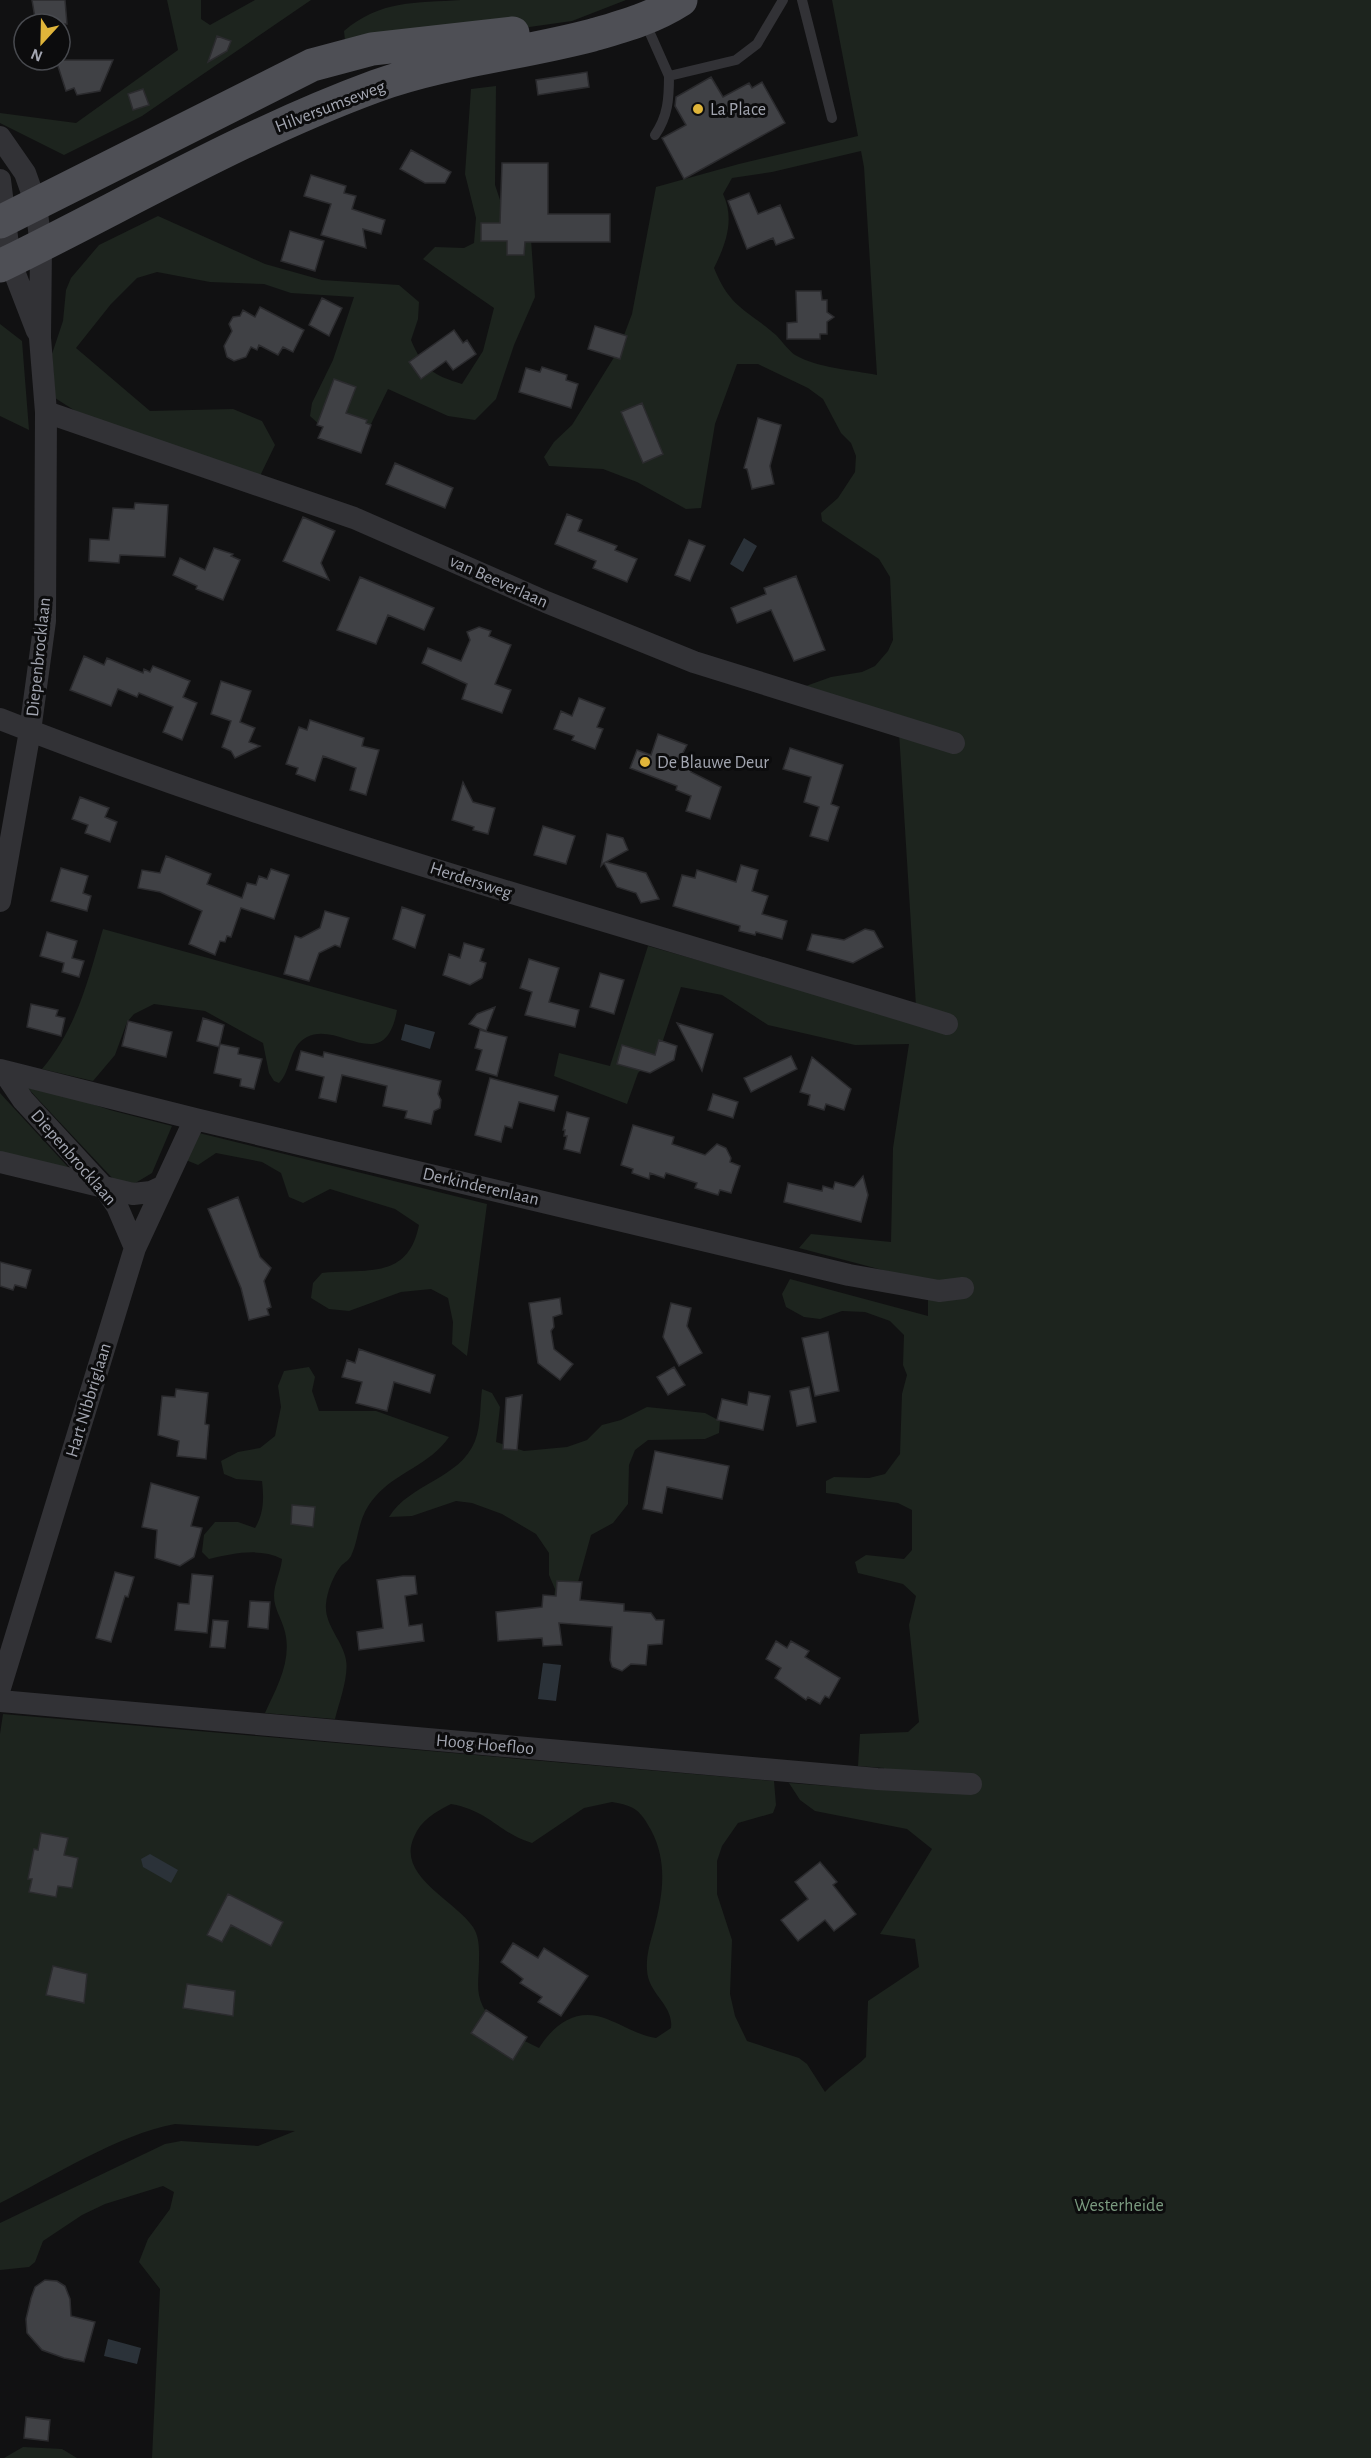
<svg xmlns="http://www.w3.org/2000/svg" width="1371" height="2458" viewBox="0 0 1371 2458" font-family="'Alegreya Sans',sans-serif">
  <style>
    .green { fill: #1d241e; fill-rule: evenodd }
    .water { fill: #2b3239 }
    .building { fill: #404145; stroke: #2b2b2e; stroke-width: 1.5 }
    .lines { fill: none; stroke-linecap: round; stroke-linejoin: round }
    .service { stroke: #323236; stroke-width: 10 }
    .minor { stroke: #323236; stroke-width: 22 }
    .primary { stroke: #4e4f55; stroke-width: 33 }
    .poi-dot { fill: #e0b53a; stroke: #0c0c0d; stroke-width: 2 }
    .labels { text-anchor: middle; stroke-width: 6; stroke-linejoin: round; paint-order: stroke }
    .street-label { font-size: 18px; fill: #a3a6b1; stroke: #0c0c0d }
    .poi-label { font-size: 18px; fill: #a3a6b1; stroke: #0c0c0d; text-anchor: start }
    .park-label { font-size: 18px; fill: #7b9b80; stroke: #0c0c0d }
  </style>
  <rect width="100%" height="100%" fill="#111112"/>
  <path class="green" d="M167,0H201V19L210,25L255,0H311L142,116L64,155L0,123V113L76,123L178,50Z
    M461,0H626L572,21L501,31L345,40L344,31C380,0 416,3 461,0Z
    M832,0H1371V2458H152L160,2289L139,2262L148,2239L170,2209L174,2192L163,2186L105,2204L82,2215L43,2241L35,2262L29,2267L0,2270V2223L165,2144L181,2141L258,2146L295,2131L175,2124C119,2134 52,2177 0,2203V1734L3,1714L774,1781L776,1805L773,1813L738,1823L722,1846L717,1861V1894L732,1940L730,1994L735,2016L747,2041L799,2058L807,2064L825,2092C838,2078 853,2070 866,2057L868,2001L919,1967L915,1939L880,1934L932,1849L907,1829L815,1811L800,1800L789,1783L883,1790L884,1768L858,1766L860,1734L908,1732L919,1722L909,1625L916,1596L903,1584L858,1573L855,1562L866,1555L904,1559L912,1550V1510L898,1503L826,1493V1481L834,1477L869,1478L885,1474L900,1454L902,1394L907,1375L903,1365L904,1335L890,1321L865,1312L842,1311L820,1319L804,1317L786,1307L782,1294L790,1279L928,1316V1282L799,1248L811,1234L891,1242L893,1148L909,1044L855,1045L768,1025L722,995L681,987L659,1052L638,1073L627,1104L554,1076L559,1053L610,1066L648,946L917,1022L898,716L806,686L831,677L862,672L875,666L888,651L893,640L890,577L879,559L822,521L821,513L838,498L855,472L856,456L851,443L841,433L823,399L808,388L758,364H737L715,424L701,508L686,509L637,482L603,469L549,466L544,457L554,442L572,425L618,351L632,314L656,187L739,164L858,136ZM861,151L864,167L877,375C852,370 818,368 795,355C788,350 782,341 776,335C746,309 730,308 714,268C726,244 735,219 723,194L732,178L772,172ZM612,1802C635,1806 640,1810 651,1830C668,1862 663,1895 654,1929C650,1943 646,1956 647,1970C648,1994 674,2005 671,2028L656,2038C637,2035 625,2026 607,2019C577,2007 554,2024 539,2048C517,2037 484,2023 479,1995C477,1985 479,1973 479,1962C479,1950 480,1938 473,1927C455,1900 396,1876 414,1837C421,1820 435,1812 451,1804C490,1811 497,1832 532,1843L584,1808Z
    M496,86L495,185L504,212L531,239L535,297L514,345L496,399L475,420L448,416L388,389L370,426L323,428L310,416L312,403L333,360L354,297L291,293L264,284L210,282L157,272L137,278L111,304L76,348L150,411L233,409L262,421L275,445L259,478L77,412L55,398L52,354L63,321L66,290L71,278L99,245L158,216L265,264L322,280L399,285L419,302L418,319L411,340C423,369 433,375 462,384L483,351L494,308L423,259L435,247L464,248L474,243L476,218L465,174L471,89Z
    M0,324L22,341L29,430L0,416Z
    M103,929L397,1010C385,1078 339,1020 307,1037C288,1047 292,1070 279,1083L274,1081L269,1073L263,1043L205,1011L154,1004L134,1014L127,1022L115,1055L93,1081L42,1069C77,1028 88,980 103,929Z
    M20,1080L110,1110L172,1126L152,1173L132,1185L116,1182Z
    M0,1093L79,1179L0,1157Z
    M199,1133L487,1204L467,1356L452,1344L453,1322L448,1298L431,1289L401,1292L349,1311L329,1309L311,1298L313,1283L322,1273C365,1268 408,1281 419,1225L395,1209L330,1189L303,1203L289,1197L281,1173L262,1162L216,1153L198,1165L186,1160Z
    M309,1367L315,1377L312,1391L319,1411H376L449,1437C430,1465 396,1472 375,1497C357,1517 360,1537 351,1556C349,1560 344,1563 341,1566C333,1576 327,1592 326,1604C324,1625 343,1641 346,1660C349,1676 339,1703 335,1719L265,1713C277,1687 292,1661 285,1632C282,1619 274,1609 274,1596C274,1584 281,1571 282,1559C260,1547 232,1554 209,1559L202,1552L204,1535L215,1522H238L255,1528C264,1513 264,1498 262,1481L236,1479L224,1474L221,1461L238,1452L260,1448L275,1436L281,1407L278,1386L284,1371Z
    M482,1389L492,1393L500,1407L496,1442L524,1451L567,1447L587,1440L602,1425L621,1420L647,1407L705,1413L720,1421L719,1433L705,1439L648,1440L635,1450L629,1465L628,1504L613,1523L591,1535L575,1593L554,1601L555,1589L549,1575V1553L536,1534L502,1514L472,1503L456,1501L412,1516L389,1517C410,1483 460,1479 475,1441C481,1426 480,1405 482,1389Z
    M23,2447L62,2449L77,2458H4Z"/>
  <path class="water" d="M744,538L757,546L743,572L730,564Z
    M405,1024L435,1032L430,1049L401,1040Z
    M543,1663L561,1665L556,1701L538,1699Z
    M150,1854L178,1870L171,1883L143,1867L141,1859Z
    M108,2339L141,2348L137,2364L104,2356Z"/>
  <path class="building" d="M32,0H65L67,24H36Z
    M217,36L231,41L227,51L208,62Z
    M56,60H113L100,91L77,95L74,88L66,91Z
    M587,72L589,87L538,95L536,80Z
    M711,77L723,97L749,83L752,88L762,82L785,123L684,179L662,138L686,125L675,106L676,97Z
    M143,89L149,105L133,110L128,94Z
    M411,150L451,172L445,183H425L400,169Z
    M502,163H548V214H610V242H525L524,255H507V241H481V223H500Z
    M311,175L346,186L344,193L356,196L352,209L385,220L381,234L363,229L366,248L321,235L331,204L304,196Z
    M749,193L758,214L780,205L794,238L776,245L773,238L747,249L728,201Z
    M290,231L324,241L315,271L281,261Z
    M796,291H821L822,300H827V312L834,317L827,322V334H820V339H787V323L797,322Z
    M322,298L342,308L329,336L309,325Z
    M260,307L304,330L293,352L283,347L278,355L259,345L257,350L251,347L246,357L234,361L227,357L224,346L232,331L229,324L233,317L240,316L243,310L255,317Z
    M595,326L627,336L620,359L588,349Z
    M454,330L463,343L467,340L476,354L453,370L446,361L421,379L409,362Z
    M542,367L567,375L566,380L578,384L571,408L519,392L526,368L540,372Z
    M334,379L356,387L346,413L367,420L366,423L371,425L361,453L318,438L323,427L317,425Z
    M642,403L663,454L643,463L621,412Z
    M758,418L781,425L770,466L774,484L752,489L747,469L744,468Z
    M395,463L453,488L445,508L386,484Z
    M135,503L168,505L165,557L120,555L119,563L89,561L90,539L109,540L113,508L134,509Z
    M567,514L582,520L578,531L617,546L615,550L637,559L627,582L593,568L596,561L555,544Z
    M303,517L335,531L321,563L329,580L283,561Z
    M689,540L705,546L690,581L675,575Z
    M214,548L233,554L231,556L240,560L223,600L196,589L197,586L173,575L180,558L205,570Z
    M796,576L825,650L794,661L771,610L737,623L731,608L766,594L764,588Z
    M360,577L434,608L424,630L388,615L376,644L337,630Z
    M479,627L491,631L489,636L511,645L495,684L511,690L502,713L462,699L467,684L422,663L428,648L461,661L470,640L467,632Z
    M84,656L104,665L107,658L143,673L144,669L150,672L153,666L190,681L183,697L197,703L182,740L163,732L173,707L139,693L137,697L118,689L111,706L70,690Z
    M221,681L251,691L240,722L255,728L249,742L260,746L235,758L231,751L222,747L231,721L211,714Z
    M579,698L605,708L597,727L603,729L595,749L572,740L574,736L554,729L561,711L572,716Z
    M310,720L364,738L362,746L379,750L366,795L350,790L356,768L323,756L315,781L296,774L298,768L286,764L299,727L307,730Z
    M658,734L687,745L683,753L686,754L685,758L695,762L691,772L721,787L710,819L686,811L691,796L676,790L677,786L630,768L637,750L651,755Z
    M790,748L843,765L831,804L839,807L828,841L810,836L819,807L804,802L811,777L783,769Z
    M463,782L473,802L495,808L488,834L473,830L474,827L452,820Z
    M80,797L109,808L105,817L117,822L110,842L85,833L88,825L72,819Z
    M543,826L575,836L566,864L534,855Z
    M607,834L623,838L628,850L606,862L646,873L659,899L641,903L636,893L617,887L604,863L601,866Z
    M166,856L211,874L207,884L242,898L247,883L256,885L259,876L267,879L271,869L289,875L274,919L241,908L231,937L227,936L225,942L220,941L215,955L189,944L202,911L160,892L138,888L142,870L160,873Z
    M741,865L758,870L752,891L768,896L762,914L787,921L782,939L756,932L755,935L739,931L740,926L673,906L682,875L695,878L697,870L736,882Z
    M61,868L88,876L83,893L91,896L87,911L51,901Z
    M402,907L425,915L415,948L393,939Z
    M325,911L349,918L340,947L335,945L319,953L309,981L284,974L295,936L301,938L320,928Z
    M865,929L874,931L883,947L853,963L807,950L812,934L844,940Z
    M47,932L77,941L72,958L84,961L79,977L62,972L64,963L40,956Z
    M464,943L484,949L480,961L486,963L482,978L470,985L443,975L449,954L460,958Z
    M529,959L559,968L549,1002L579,1010L575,1027L525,1015L532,992L520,988Z
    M600,973L624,980L614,1014L590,1007Z
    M31,1004L58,1010L56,1016L65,1018L61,1036L27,1027Z
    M495,1007L486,1031L469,1024L477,1014Z
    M203,1018L224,1025L219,1047L197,1041Z
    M128,1021L172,1032L166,1057L122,1046Z
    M677,1023L713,1034L702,1071Z
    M480,1030L507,1037L497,1076L476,1070L482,1050L475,1048Z
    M659,1040L677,1046L674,1060L650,1073L617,1064L622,1045L655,1055Z
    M220,1044L239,1048L238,1054L262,1059L254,1089L240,1086L241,1079L214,1073Z
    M301,1051L323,1057L324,1052L441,1081L438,1094L441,1100L440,1108L434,1111L431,1124L405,1118L407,1111L383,1106L387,1086L342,1075L336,1102L319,1098L324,1077L296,1070Z
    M791,1056L797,1069L751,1092L744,1078Z
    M812,1057L851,1089L844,1110L826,1104L824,1110L808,1105L810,1095L800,1092Z
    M490,1078L558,1096L554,1111L519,1102L512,1128L505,1126L501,1142L475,1135Z
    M713,1094L738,1102L733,1118L708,1110Z
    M567,1112L589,1118L580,1153L564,1149L567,1136H564L565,1130H563Z
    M633,1125L674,1137L672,1144L705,1155L717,1144L726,1148L731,1158L730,1162L740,1166L731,1193L720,1190L718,1195L695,1188L697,1183L666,1173L664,1178L650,1173L649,1179L632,1173L633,1169L621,1165Z
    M863,1176L868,1195L861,1222L784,1202L788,1183L822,1191L823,1186L833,1189L835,1182L854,1187Z
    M238,1197L260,1257L271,1268L264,1281L271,1307L267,1309L269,1315L249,1320L241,1288L208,1209Z
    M0,1262L31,1270L26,1288L15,1285L13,1290L0,1286Z
    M560,1298L562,1314L553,1317L554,1327L551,1331L554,1349L573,1364L560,1380L538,1363L529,1303Z
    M671,1303L691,1308L687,1326L702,1353L679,1366L663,1337Z
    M828,1332L839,1391L815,1396L802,1338Z
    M359,1349L435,1375L430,1393L394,1382L387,1411L356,1403L362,1382L342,1377L347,1360L355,1363Z
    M674,1367L685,1385L668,1395L657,1377Z
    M809,1387L816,1422L797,1426L790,1391Z
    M176,1389L208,1393L205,1424L209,1425L206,1459L177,1456L179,1441L158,1435L162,1396L175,1397Z
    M749,1392L770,1396L763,1430L717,1420L722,1399L747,1405Z
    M522,1395L517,1450L503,1449L506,1398Z
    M655,1451L729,1466L722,1499L667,1487L662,1513L643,1509Z
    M151,1483L199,1497L191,1526L202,1528L194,1557L180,1566L155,1558L157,1530L142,1527Z
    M292,1505L315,1507L313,1527L291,1524Z
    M115,1572L134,1577L128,1597L125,1596L111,1642L96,1638Z
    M192,1574L213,1576L207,1633L175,1630L178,1603L189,1604Z
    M403,1576H415L417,1594L405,1596L409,1626L422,1624L424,1641L359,1650L357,1632L383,1628L377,1580Z
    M557,1581L582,1582L580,1600L624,1604V1611L651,1613L656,1620H664L662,1644L648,1645L646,1665L631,1664L622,1671L612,1667L610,1660L612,1627L559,1623L562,1645L543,1646L542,1638L498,1641L496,1612L542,1607L543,1595L556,1596Z
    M250,1601L270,1602L268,1629L248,1627Z
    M213,1620L228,1621L225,1648L210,1647Z
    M776,1641L787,1648L791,1641L809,1651L805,1657L840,1678L829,1698L825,1696L820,1704L808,1697L806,1700L775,1678L781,1668L766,1659Z
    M41,1833L68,1838L64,1855L78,1858L72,1888L58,1886L56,1897L29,1892L32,1879H28L34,1849L38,1850Z
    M820,1862L837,1882L833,1885L856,1914L834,1931L825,1920L798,1941L781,1920L808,1899L795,1882Z
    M228,1894L283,1922L271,1946L231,1925L222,1942L207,1935Z
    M513,1943L538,1958L544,1948L588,1976L561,2016L538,2002L542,1997L520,1983L523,1979L501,1962Z
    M53,1966L87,1974L84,2003L46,1995Z
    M187,1984L235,1991L233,2016L183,2008Z
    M486,2010L527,2037L513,2060L471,2033Z
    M45,2280L57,2281L65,2286L70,2299L71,2316L95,2322L84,2362L64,2358L42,2350L27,2333L26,2319L31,2298L35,2287Z
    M26,2417L50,2420L48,2441L24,2438Z"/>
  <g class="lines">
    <path class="service" d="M802,0L832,118
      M645,22L669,76
      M655,135C668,116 669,99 669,76L736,60L757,44L783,0"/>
    <path class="minor" d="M0,137L25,173L36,204L41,247L40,338L46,412L45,621L30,731L0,901
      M0,180L10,261L37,331
      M46,412L354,518L546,602L694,662L954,743
      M0,719C309,841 630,926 947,1024
      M0,1070L195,1119L849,1275L939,1291L963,1288
      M4,1072L23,1100L106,1190L117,1206L135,1248
      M0,1162L133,1194L151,1192L164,1186
      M0,1688L135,1248L195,1119
      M0,1701L877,1779L971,1784"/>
    <path class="primary" d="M0,222L312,65L372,49L513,33
      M0,266C125,205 245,134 376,86C446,61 521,54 593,35C624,26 653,18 681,0"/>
  </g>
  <g class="poi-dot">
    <circle cx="698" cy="109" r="6"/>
    <circle cx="645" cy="762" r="6"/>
  </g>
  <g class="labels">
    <g class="street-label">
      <text transform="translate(330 106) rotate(-21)" y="6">Hilversumseweg</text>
      <text transform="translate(499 581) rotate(24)" y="6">van Beeverlaan</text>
      <text transform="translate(38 657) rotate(-84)" y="6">Diepenbrocklaan</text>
      <text transform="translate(471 880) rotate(18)" y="6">Herdersweg</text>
      <text transform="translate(74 1157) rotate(49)" y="6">Diepenbrocklaan</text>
      <text transform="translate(481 1186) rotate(13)" y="6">Derkinderenlaan</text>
      <text transform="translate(88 1400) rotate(-73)" y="6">Hart Nibbriglaan</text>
      <text transform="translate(485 1744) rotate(5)" y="6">Hoog Hoefloo</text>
    </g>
    <g class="poi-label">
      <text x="710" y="115">La Place</text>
      <text x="657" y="768">De Blauwe Deur</text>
    </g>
    <g class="park-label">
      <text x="1119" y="2211">Westerheide</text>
    </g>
  </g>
  <g transform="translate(42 42) rotate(202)"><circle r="28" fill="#0c0c0d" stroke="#484a4f" stroke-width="1.5"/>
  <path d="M0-4.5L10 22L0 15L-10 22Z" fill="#e0b53a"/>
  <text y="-9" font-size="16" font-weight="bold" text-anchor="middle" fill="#a3a6b1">N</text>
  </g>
</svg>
